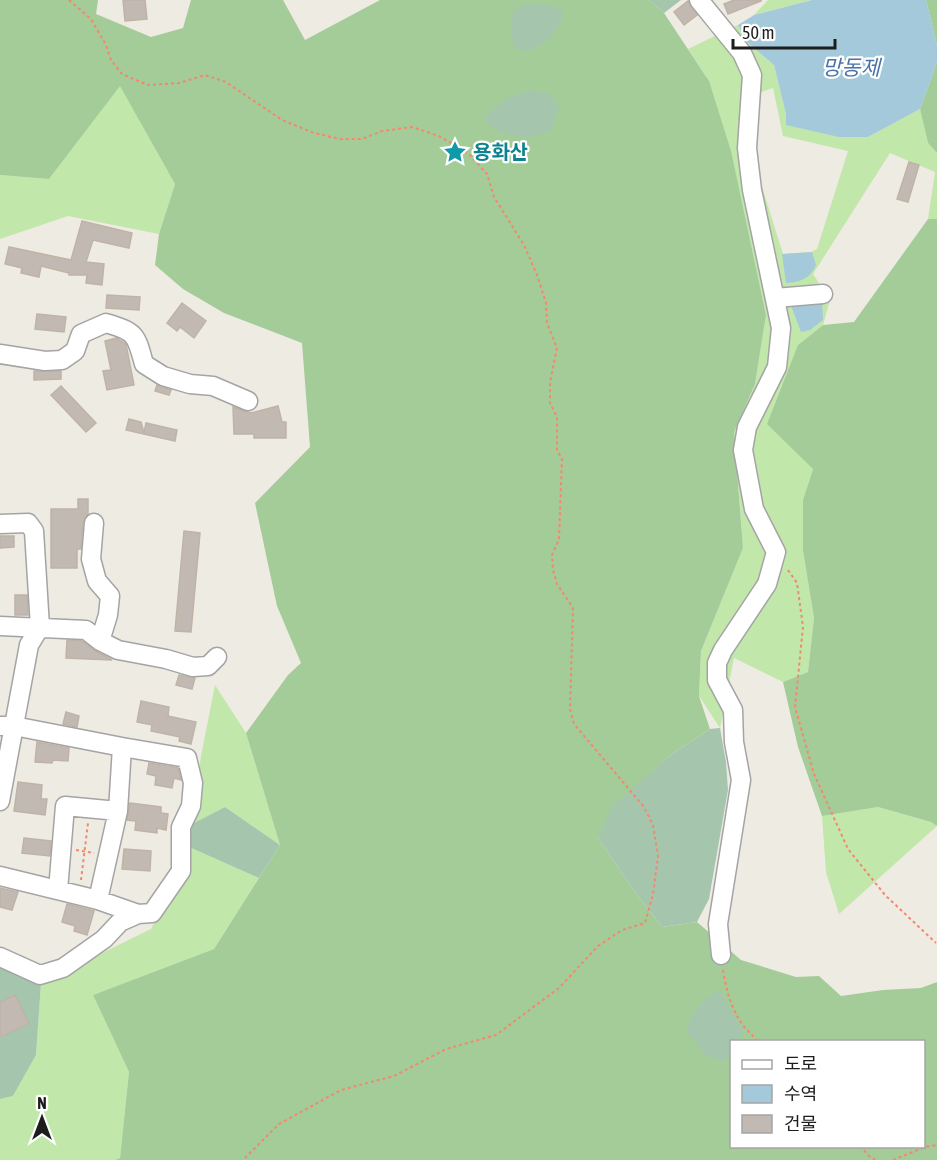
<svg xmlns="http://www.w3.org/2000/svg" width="937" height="1160" viewBox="0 0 937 1160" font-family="'Asap Condensed','Noto Sans KR',sans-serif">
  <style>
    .grass { fill: #c2e7aa }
    .forest { fill: #a3cc99; fill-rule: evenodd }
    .cemetery { fill: #a5c6ad }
    .water { fill: #a4c9da }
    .building { fill: #c2bab2; stroke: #bfb3a6; stroke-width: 1.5 }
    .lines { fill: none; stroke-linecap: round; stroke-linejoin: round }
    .minor-casing { stroke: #a4a4a4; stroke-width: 21 }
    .path { stroke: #f5876c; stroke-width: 2; stroke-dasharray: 3 3; stroke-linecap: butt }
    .minor { stroke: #fff; stroke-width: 18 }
    .labels { text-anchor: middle; stroke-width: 4.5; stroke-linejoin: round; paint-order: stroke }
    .culture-label { font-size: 20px; font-weight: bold; fill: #0d838f; stroke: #fff; text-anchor: start }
    .water-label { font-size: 21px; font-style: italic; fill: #4c72a9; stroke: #fff }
  </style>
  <rect width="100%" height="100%" fill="#eeebe3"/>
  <path class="grass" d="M768,0H812L754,15Z
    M738,25L747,42L774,65L786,114L868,137L920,109L928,143L937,153V219H928L935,172L890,153L813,274L830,300L823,325L798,345L813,469L803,500V551L814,618L808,672L783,682L734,658L720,728L699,696L701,651L743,548L734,432L755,384L766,315L730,151L706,76L688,49L721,33L745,75L754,161L783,254L811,252L817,249L848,151L783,136L773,88L755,94L730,29Z
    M120,85L175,184L159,234L68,216L0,239V175L49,179Z
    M215,685L246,733L280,845L225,807L192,824L201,756Z
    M878,807L931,822L937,826L839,914L826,872L822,816Z
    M189,847L259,878L214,949L93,995L129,1072L120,1158L115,1160H0V1099L13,1096L36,1055L41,983L151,929Z"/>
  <path class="forest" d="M0,0H98L96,14L151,37L183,28L191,0H283L305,40L380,0H649L664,13L709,81L731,151L766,315L755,384L734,432L743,548L701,651L699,696L710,729L672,754L651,773L598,838L637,895L662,927L697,922L741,960L796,977L819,976L841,996L883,990L921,988L937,982V1160H115L120,1158L129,1072L93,995L214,949L280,845L246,733L288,675L301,663L277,606L255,503L310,447L302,343L224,313L183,289L155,265L159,234L175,184L120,86L49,179L0,175ZM732,1042H924V1146H732Z
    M926,0H937V46Z
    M937,62V153L928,143L920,109Z
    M928,219H937V826L931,822L878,807L822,816L798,747L783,682L808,672L814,618L803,551V500L813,469L767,424L798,345L823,325L854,322Z"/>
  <path class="cemetery" d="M649,0H681L664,13Z
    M538,3L563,10L561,23L550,38L529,51L514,49L511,31L513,12L523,5Z
    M529,90L548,92L559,107L552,130C533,142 498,138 484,118L506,98Z
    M720,728L726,762L728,790L709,899L697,922L662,927L637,895L598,838L612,806L672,754L710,729Z
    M225,807L280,845L259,878L189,847L192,824Z
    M0,961L41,983L36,1055L13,1096L0,1099Z
    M720,991L744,1031L737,1041L732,1042L731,1050L724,1062L705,1056L686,1030C696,1008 698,1000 720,991Z"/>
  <path class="water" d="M812,0H926L937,46V62L920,109L868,137H839L786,125V114L774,65L747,42L738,25L754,15Z
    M812,252L816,265C810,279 800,282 786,283L782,254Z
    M822,302L823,320L810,330L801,332L790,303Z"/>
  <path class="building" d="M123,0H145L147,19L125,21Z
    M734,0H761V1L728,14L724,4Z
    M688,1L697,15L684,25L674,12Z
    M909,162L919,165L908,202L897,199Z
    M82,221L132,233L129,248L93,240L86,262L104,264L102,285L86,283L87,275H69V273L41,266L39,277L21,273L22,268L5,264L9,247L71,260Z
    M107,295L140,297L139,310L106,308Z
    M182,303L206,321L194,338L180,327L177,331L167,323Z
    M37,314L66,317L64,332L35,329Z
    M116,338L126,344L134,385L107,390L103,371L111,370L105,341Z
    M34,371H61V379L34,380Z
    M157,385L171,390L169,395L155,391Z
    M61,386L96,423L86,432L51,395Z
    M278,406L282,422H286V438H254V434H234L233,407L251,413Z
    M129,419L141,422L144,433L146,423L177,430L175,441L126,430Z
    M78,499H88V514L83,522L81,549H77V568H51V509H78Z
    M184,531L200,533L191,632L175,631Z
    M0,536H14V547L0,548Z
    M15,595H27L28,615H15Z
    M67,640L82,641L95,651L112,660L66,658Z
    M179,675L195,678L192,689L176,685Z
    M141,701L169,707L168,716L196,722L191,744L179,741L180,737L151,731L152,725L137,722Z
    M66,712L79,716L77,727L63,724Z
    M37,742L69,748L68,761L53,760L52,763L35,762Z
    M149,763L178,768L181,780L174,778L172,788L155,785L156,776L147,774Z
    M18,782L42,785L41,799H47L45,815L14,811Z
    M130,803L161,807V813L168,814L166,830L157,828V833L135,830L136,821L127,820Z
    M24,838L51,841L50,856L22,853Z
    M124,849L151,851L150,871L122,869Z
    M0,888L18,892L12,910L0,907Z
    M67,904L94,911L87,935L74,931L75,926L62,922Z
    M15,995L29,1024L0,1037V1002Z"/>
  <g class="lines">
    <g class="minor-casing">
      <path id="minor" d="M699,0L742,53L752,75L747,148L752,190L781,328L777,367L747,427L743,450L754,509L776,552L767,584L723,650L717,663V680L733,710L734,742L741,780L718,924L721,955
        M775,298L823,294
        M0,354L45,361L62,360L75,351L81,334L106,323C136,332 136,334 144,364L163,376L190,384L213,386L248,401
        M94,523L91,559L97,581L110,596L108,615L100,641
        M0,524L28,523L34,531L40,627L29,645L0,801
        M0,626L86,630L100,641L118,650L166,659L193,667L208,666L217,657
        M0,726H14L122,747L118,811L98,900L0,876
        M58,890L65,806L118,811
        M98,900L138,914L152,913L181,871V827L191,806L193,783L187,758L122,747
        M0,957L40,975L63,968L104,939L120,922L138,914"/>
    </g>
    <path class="path" d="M69,0L91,19L106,45L111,60L122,74L148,85L179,83L205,75L226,82L282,120L314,133L340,139H362L382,131L412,127L439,136L468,153L487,174L494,197L524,245L537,275L546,303L547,323L557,348L550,382V403L557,417V450L562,459L559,539L552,555L553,570L557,584L573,608L570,709L574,724L644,807L653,825L658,856L653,894L645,923L622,930L598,946L559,988L496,1035L446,1049L394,1076L341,1090L279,1124L243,1160
      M788,570L797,583L803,627L795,707L814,774L848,849L885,895L936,943
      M76,850L94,853
      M81,880L88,823
      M723,970C726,989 731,1008 742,1024C746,1030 753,1035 758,1042
      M860,1146L870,1157L876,1160
      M893,1160L925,1147L937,1145"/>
    <use href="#minor" class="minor"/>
  </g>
  <defs>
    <g id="sight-bare" transform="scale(1.8)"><path d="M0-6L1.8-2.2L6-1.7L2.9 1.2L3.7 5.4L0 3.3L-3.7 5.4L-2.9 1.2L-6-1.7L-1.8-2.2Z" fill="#0f9aa8" stroke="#fff" stroke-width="2.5" paint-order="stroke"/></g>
  </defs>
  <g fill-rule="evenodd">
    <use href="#sight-bare" x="455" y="152"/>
  </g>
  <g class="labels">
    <g class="culture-label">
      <text x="473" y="159">용화산</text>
    </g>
    <g class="water-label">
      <text x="851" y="75">망동제</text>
    </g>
  </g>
  <rect x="730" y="1040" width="195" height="108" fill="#ffffff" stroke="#a5a5a5" stroke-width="1.5"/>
  <rect x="742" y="1060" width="30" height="9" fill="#ffffff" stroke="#a5a5a5" stroke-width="1.5"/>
  <text x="784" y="1070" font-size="18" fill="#1d1d1d">도로</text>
  <rect x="742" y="1085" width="30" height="18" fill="#a4c9da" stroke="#a5a5a5" stroke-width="1.5"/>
  <text x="784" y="1100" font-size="18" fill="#1d1d1d">수역</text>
  <rect x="742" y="1115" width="30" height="18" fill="#c2bab2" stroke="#a5a5a5" stroke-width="1.5"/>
  <text x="784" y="1130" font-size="18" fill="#1d1d1d">건물</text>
  <g transform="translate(42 1118)" stroke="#ffffff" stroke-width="4.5" paint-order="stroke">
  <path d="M0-4.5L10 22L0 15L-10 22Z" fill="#1d1d1d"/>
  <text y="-9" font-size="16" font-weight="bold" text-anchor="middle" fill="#1d1d1d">N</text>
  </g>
  <path d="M733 39v9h102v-9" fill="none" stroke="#1d1d1d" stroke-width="3"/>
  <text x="742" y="39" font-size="18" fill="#1d1d1d" stroke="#ffffff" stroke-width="4.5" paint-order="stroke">50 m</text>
</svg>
